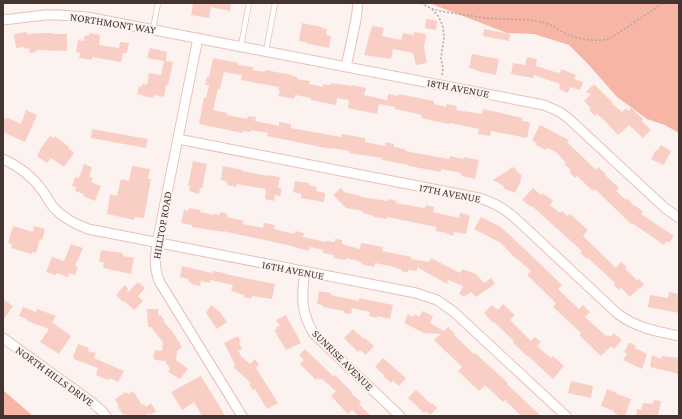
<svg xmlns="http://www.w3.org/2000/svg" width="682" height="419" viewBox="0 0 682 419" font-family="'Crimson Pro',serif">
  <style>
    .green { fill: #f7b5a5 }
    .building { fill: #f9cec4 }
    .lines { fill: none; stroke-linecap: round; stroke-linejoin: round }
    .service-casing { stroke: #e9c0b6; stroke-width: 6 }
    .minor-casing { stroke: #e9c0b6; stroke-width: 11 }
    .path { stroke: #b0a5a2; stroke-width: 1.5; stroke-dasharray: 2 2; stroke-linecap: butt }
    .service { stroke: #fff; stroke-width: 4.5 }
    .minor { stroke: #fff; stroke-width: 9 }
    .labels { text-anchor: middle; stroke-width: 4; stroke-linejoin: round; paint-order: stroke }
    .street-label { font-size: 11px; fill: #453531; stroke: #fcf3f1 }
  </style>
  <rect width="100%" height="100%" fill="#fcf3f1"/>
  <path class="green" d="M429,3H679V133L665,125L647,119L617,97L588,64L569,45L534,34L507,33Z
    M3,390L33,416H3Z"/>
  <path class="building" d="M193,3H231L230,11L211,7L209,18L191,15Z
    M426,19L437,21L436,30L425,28Z
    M302,23L322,27V28L327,29L326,35L331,36L329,48L314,45L306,43V42L299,41Z
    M372,26L384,28L382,36L401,40L403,33L414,35V32L426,34L424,48L427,63L416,65L413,53L393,49L391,59L364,55Z
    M484,29L510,34L509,41L483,36Z
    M27,32V34L43,33H53V34H67V51L36,50L37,52L30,53L29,48L25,49L24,47L16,48L14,34Z
    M89,33L100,35L99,45L119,48L120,42L129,43L127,53H123L121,62L92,57V60L79,58L80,53L76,52L78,40L84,41L85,35L89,36Z
    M150,48L167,52L166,61L173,62L168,85H166L164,97L154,95L153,98L143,96V95L137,94L139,86L142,87V84L147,85L149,73L161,75L164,61L147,58Z
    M472,54L499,59L496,75L477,71V70L469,68Z
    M527,57L537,59L536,66L558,73V72L560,73L561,69L576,75L574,79L583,82L580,90L570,87L568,93L559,89L560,84L534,75L533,78L511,74L513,63L525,65Z
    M213,58L238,63V65L253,67V70L265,72V70L292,75V76L298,77L297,79L310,81L309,84L323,87V84L331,85V83L352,86L353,85L366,88L364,95L387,100L388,94L398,96V94L434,101V104L446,107L447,104L457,106L456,110L482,114L483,109L523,118L522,121L530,122L527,138L491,131L490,136L478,134L479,129L450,123L449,124L421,118L422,115L395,109V107L379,104L377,114L348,108L349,100L337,98L336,105L311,100V98L295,95L294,99L278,96L280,90H278L279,87L241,80L242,75L224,72L220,89H218L213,110L227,113V115L247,119L248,116L256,117L255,121L270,124L279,126V122L291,124V128L341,137L342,134L365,138V142L385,146L386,142L394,144V147L405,149V151L449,159L450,156L463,159L464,157L479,160L475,179L461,176V173L441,169V172L409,166V165L382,160V158L349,153V151L331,148V149L267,136L268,133L251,130V132L243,131V133L199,124L204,97L206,98L209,85H205L207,77H209Z
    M594,84L613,103L612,104L622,112L626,108L628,111L631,108L643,119L642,121L651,130L643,138L629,125L618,135L604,120L597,114L595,116L589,110L591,108L584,101L591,94L586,92Z
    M26,110L37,115L25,142L3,132V118L7,119L8,118L21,124Z
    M540,125L569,140L567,142L596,170L598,167L606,174L605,175L619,188L616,191L626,200L627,198L634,206L635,205L643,212L641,214L674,236L669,243L667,241L664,245L632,223L631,224L595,189L593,191L577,176L575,178L569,172L571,170L564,164L566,163L556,152L547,148L546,150L536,145L537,143L532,140Z
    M92,129L148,139L146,148L91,138Z
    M50,136L54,138L55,136L69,147L68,148L74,153L64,167L51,158L47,163L37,156L41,148Z
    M661,145L671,151L664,165L651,159L656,150H658Z
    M193,161L207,164L202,188H200L199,194L189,191L190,186H188Z
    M84,164L92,167L89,177L93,178L91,182L101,186L95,201L83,196L84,194L75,191L76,187L72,186L75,177L79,178Z
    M132,166L150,169L148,179H151L144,218L135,217L134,220L107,214L110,194L117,196L121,179L129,181Z
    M223,166L242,170V171L268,176V175L280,177L278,188L282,189L280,196L275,195L274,201L265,199L266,189L237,184L236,187L227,185V182L221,180Z
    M513,167L516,169L517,172L522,175L520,181H521L515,193L503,188L504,186L493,180Z
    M295,181L309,183V185L317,187L316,191L325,193L324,202L301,198V194L293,192Z
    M341,188L344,192L361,196V197L388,201V199L397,201L396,203L423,208L424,207L425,208L426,205L434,207L433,212L459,218L460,213L470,215L466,234L454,232L453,236L447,234V233L436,231V227L387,217V219L374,217V216L363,213V211L346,208L333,195Z
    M533,188L541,195L543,193L553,201L550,205L560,213L562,211L567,216L570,214L588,230L583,236L616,268L621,262L627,267L625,269L637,280L639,279L644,284L640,289L639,288L630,297L621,288L619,290L614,285L615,283L588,258L587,259L580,253L582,251L564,235L532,206L531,207L522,200Z
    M189,208L201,210L200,212L214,215V214L220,215V212L228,214L227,217L244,221L243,224L263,228L264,223L275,225L274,229L294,234L295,231L304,233L303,237L325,242V241L335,242V239L342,240V244L360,249L361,243L383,247L382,251L412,257L411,259L429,262L431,258L460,273L462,269L476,274L484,283L491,278L495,284L476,297L471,292L464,297L459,294L463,286L448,280L447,284L417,267V271L408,270V272L401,271V269L395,268V267L375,263L374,267L361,264L362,262H359V261L346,258V260L334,258V255L323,253V250L310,247L309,251L287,245L223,231V232L192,227V225L181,223L184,210L188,211Z
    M481,217L501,227L534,258L562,285L558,289L579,309L583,305L590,312L585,317L606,336L608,335L610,337L614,333L622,340L614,349L611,346L601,356L579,335L581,333L553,307L556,303L527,275L531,271L515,257V258L501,243L474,229Z
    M13,226L33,232L34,226L45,229L42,240L40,239L36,253L32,252V254L11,248L12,244L8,243Z
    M71,244L83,248L75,266L78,267L75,275L69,273L68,277L56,273V275L46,272L52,257L64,261Z
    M101,250L123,253V256L134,258L131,274L103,268L104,262H99Z
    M182,266L212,273L213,271L225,273V274L275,284L272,299L252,296L251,299L244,297V295L231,291L233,285L210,280V283L201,281L200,286L191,284V282L188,281V279L180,277Z
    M138,282L145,288L138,296L143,301L134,310L124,301L123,302L116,295L125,285L128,289L127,293Z
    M319,291L331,293V295L359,301V298L393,305L390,319L377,316V318L369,316L370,312L352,308L351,314L344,313V311L323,307V305L317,304Z
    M669,292L679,294V313L648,307L650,295L668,298Z
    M3,299L13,306L3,320Z
    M503,304L515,315L510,320L531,341L535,337L541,342L537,346L551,358L553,356L564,366L553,379L528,356H527L513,343L514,341L494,322L493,323L484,313L492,305L498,310Z
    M211,305L220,312L227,322L217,329L206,313Z
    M23,307L36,312L37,309L56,316L52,322L71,336L59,354L40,342L49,329L27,321V319L19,316Z
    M147,309H158V315L162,316V317L164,319V322L172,331L182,347L177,351L176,360L188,369L180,379L168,372L170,369L165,361L155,360L153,356L155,350L162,351L163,342L151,327H148Z
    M423,311L433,316L430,323L444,331L448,327L455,334L454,335L474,354L475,353L508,383L507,384L541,416H521L505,400L503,402L485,385L479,391L458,371L462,367L434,340L441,334L424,333L404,323L408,314L413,317L414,314L419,317Z
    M286,315L301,343L286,350L274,330L277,329L276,327L280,326L276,320Z
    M353,329L364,339L365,338L374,346L366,355L360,350L358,352L344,338Z
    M238,336L241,342L239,343L242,349L238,351L242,357L250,364L255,359L259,365L256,368L278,403L267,409L255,389L253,390L249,384L251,383L233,367L235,365L224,343Z
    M629,343H631L636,346L635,348L647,354L642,369L623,360L627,354L624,352Z
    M78,344L89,348L88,351L96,353L94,358L124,371L118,382L110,378L108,380L96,375L98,368L74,359V358L73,357Z
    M305,349L334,377L335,375L352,392L351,393L361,402L359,404L371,416H359L352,410L348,414L331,396L336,391L321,378L320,380L318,378L316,380L300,364L304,360L299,355Z
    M652,355L661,359L662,356L679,358V374L650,367Z
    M383,358L406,378L399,386L393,381L391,383L383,376L384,375L375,367Z
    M201,376L220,407L225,416H202L194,402L182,410L171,392Z
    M571,381L593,386L591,398L568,393Z
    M607,389L617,393V394L631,399L625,416L617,415V414L614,413V411L601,406Z
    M416,390L431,404L432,403L437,408L430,415L426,411L424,413L408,398Z
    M133,391L142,405L144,404L146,407L151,403L156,411L151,415L149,413L144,416H127L125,414L123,415L118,407L119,406L115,399L126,392L128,394Z
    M654,400L661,401L658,416H636L637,409L641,410L643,403L653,404Z"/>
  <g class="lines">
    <g class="service-casing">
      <path id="service" d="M153,29L158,3
        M241,46L249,3
        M266,51L275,3"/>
    </g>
    <g class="minor-casing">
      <path id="minor" d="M3,20L45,15H58L87,17L544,105L560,112L568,118L665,208L679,218
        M198,38L157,243C155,258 154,267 159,281L242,416
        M346,67L356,20L358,3
        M178,139L479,198C493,202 504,208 515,218L618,314C637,328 656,331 679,336
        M3,159C18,166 32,176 42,190C46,195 49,202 54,208C63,218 75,224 88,229L416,293L437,300L454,312L566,416
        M305,272C301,296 301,313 314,334L400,416
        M3,338L89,400L102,411L106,416"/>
    </g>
    <path class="path" d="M421,3L430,8L440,11C460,14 481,18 501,19C518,20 534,18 550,25C555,27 560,31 566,34C577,39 600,43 611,38L663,3
      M432,9L439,17L443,27L444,38L441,58L443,69L442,77"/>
    <use href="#service" class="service"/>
    <use href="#minor" class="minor"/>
  </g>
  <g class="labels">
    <g class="street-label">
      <text transform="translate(113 23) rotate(9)" y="4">NORTHMONT WAY</text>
      <text transform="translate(458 88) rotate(11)" y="4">18TH AVENUE</text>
      <text transform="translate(450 193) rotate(11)" y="4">17TH AVENUE</text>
      <text transform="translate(162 225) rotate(-80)" y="4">HILLTOP ROAD</text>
      <text transform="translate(293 270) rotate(11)" y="4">16TH AVENUE</text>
      <text transform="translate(343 360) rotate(45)" y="4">SUNRISE AVENUE</text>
      <text transform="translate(55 376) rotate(36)" y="4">NORTH HILLS DRIVE</text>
    </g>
  </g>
  <rect width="682" height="419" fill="none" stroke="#453531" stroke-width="8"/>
</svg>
